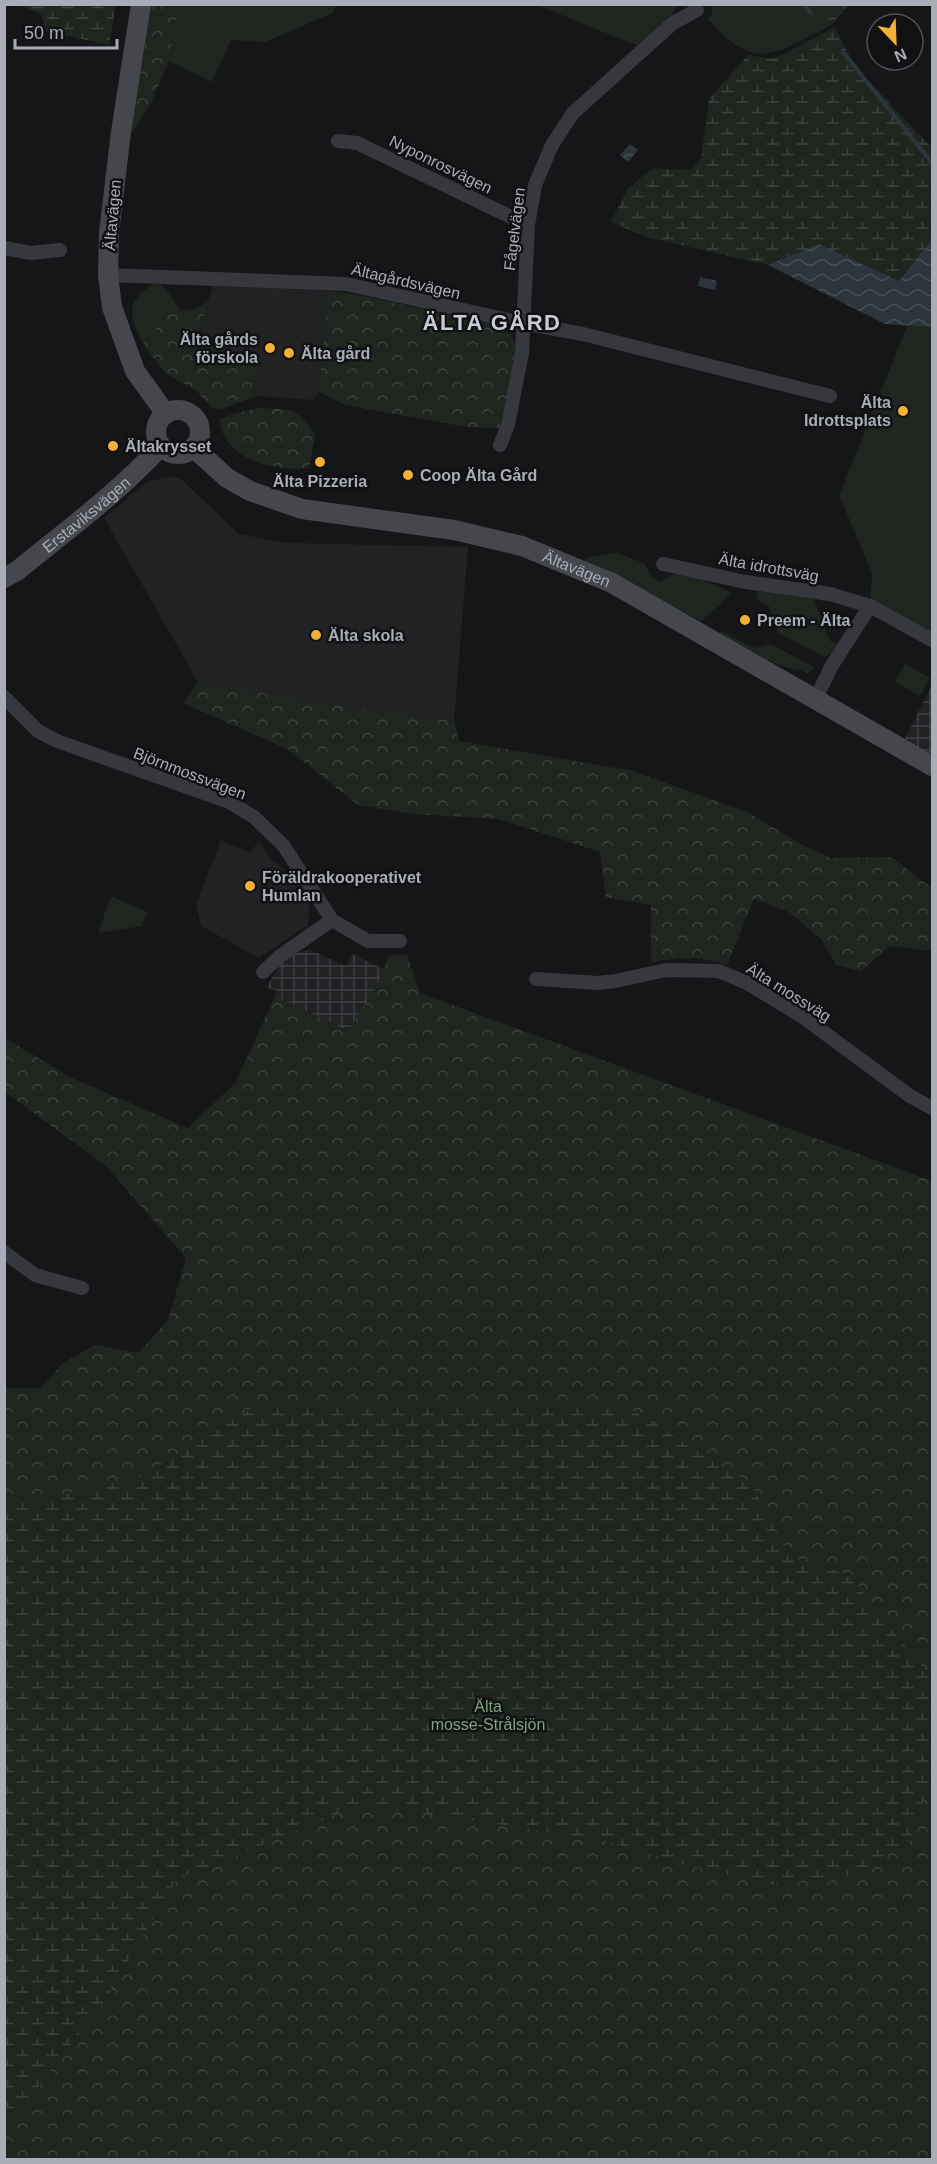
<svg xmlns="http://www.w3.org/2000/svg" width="937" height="2164" viewBox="0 0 937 2164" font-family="Helvetica,sans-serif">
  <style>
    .built { fill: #222225 }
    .industrial { fill: url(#industrial-grid) }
    .green { fill: #1e261f }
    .forest { fill: url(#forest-crowns) }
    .wetland { fill: url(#wetland-marsh) }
    .water { fill: url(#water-waves) }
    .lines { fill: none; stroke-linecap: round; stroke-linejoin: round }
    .stream { stroke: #2c353c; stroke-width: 4 }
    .street { stroke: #37383d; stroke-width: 14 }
    .secondary { stroke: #45474d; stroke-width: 20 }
    .poi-dot { fill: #f2b134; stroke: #111113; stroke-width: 2 }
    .labels { text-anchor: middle; stroke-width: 5; stroke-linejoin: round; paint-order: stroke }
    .street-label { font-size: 16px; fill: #a8adb8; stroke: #111113 }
    .poi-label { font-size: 16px; font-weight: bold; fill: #a8adb8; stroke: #111113; text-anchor: start }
    .park-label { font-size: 16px; fill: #7fa381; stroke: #111113 }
    .district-label { font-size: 22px; font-weight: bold; letter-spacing: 1.5px; fill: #c9ccd4; stroke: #111113 }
  </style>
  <defs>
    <pattern id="industrial-grid" width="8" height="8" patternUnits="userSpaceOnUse" patternTransform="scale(1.5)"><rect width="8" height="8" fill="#222225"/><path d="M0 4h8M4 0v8" fill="none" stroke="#3f3f43"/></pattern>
    <pattern id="forest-crowns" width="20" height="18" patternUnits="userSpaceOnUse" patternTransform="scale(1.5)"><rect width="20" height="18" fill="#1e261f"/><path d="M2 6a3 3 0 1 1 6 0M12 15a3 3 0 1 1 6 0" fill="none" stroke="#3c433d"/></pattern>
    <pattern id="wetland-marsh" width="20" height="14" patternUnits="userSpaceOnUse" patternTransform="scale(1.5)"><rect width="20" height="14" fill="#1e261f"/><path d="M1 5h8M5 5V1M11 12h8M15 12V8" fill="none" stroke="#3c433d"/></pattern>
    <pattern id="water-waves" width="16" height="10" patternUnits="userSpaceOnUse" patternTransform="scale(1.5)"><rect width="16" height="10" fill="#2c353c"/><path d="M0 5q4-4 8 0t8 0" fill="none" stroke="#485056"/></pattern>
  </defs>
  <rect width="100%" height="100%" fill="#161618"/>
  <path class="built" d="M213,285L328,291L319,392L314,400L257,396L252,388L198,338Z
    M171,476L181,479L239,534L287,543L468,547L454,721L366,710L198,682L104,518L147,482Z
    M221,840L250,853L259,841L272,860L284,869L310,903L308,925L259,958L201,926L196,905Z"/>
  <path class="industrial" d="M932,684V759L904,741Z
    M310,950L346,966L352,954L384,969L375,989L348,1031L275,996L276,990L266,988L281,962L291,954Z"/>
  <path class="green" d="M179,5H336L333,13L265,42L231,40L212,82L169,61Z
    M537,5H678L675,11L638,46Z
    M710,5H825L830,26C774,53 757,75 708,19L713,12Z
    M154,284H160L168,292L176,304L143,344C129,316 124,302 154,284Z
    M907,326L932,327V640L870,606L872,573L839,495Z
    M617,553L644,563L652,577L659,582L679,572L687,573L731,592L721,604L701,621L583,560L593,556Z
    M758,591L814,599L830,641L837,644L833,652L825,657L778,633L769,606L756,599Z
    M719,632H723L754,648L771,644L814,667V670L807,673C800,669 793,670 785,667C770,662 728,643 719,632Z
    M905,664L930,678L920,696L895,682Z
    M111,896L147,912L142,926L98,933Z"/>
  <path class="forest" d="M147,5H179L169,61L150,105L131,134L126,125Z
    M825,5V4L850,5L830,26Z
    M328,291L359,295L501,326L512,335L518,353L499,428L466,427L345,405L319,392Z
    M208,301L198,338L239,357L253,367L252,387L257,396L220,409L211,408L197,391L165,373L143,344L176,304L181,310C193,310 199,308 208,301Z
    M258,408C291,410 295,405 315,434L309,468C282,471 241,464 226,439C222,434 221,426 219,420L230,415Z
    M198,682L366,710L454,721L459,741L633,771L747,812L803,845L831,858L891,857L932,888V951L890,946L861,971L836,965L821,939L789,912L754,899L727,965C699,955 680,958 651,962V905L606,897L600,852L499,819L413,814L358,805L289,750L183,703Z
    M407,954L420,993L932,1181V2159H5L4,1388H41L63,1363L95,1345L138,1353L168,1320L186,1258L106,1166L5,1092V1038L72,1078L188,1128L236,1082L275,996L348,1031L375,989L389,956Z"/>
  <path class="wetland" d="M19,5H116L109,45L46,31L41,14Z
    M834,27L857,69L932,148V239L899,281L819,244L768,265L646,237L611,222L628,188L652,169L692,170L701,158L709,99L748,55L771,59L787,53Z
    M624,1405L751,1484L789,1556L849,1575L932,1679V1777L910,1842L852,1875L768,1885L679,1863L606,1841L364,1803L176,1880L106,1999L12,2120L5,2121V1502H31L140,1477L254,1407Z"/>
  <path class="water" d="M630,144L638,150L628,162L620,155Z
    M932,234V327L885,324L768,265L819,244L899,281L932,239Z
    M700,277L717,281L715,290L698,286Z"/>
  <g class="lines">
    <path class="stream" d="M803,4L811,13
      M843,52L932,163"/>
    <path class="street" d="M338,141L357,143L528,225
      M4,248L31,253L60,250
      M108,275L346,284L522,323L583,334L830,396
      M500,445L508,425L522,353L528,225L535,185L552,145L573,113L673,23L697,10
      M663,564L745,582L830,594L870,606
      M4,697L38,731L57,741L229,802L254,817L283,845L332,920L368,941H400
      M816,698L831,667L870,606L932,640
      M263,972L280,956L332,920
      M536,979L598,983L616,981L666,970L719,971L747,983L803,1017L910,1096L932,1108
      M4,1252L35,1275L82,1288"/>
    <g class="secondary">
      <path d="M141,4L121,132L109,233L108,275L112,307L135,371L166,414"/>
      <circle cx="178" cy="432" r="22"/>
      <path id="s1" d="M193,447L227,478L250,491L302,509L454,530L522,546L612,583L932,766"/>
      <path id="s2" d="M4,578L17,571C66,531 118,493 161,446"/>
    </g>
  </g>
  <g class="poi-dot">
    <circle cx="270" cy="348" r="6"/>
    <circle cx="289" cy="353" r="6"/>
    <circle cx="903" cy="411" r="6"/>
    <circle cx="113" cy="446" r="6"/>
    <circle cx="320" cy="462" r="6"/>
    <circle cx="408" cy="475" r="6"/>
    <circle cx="745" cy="620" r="6"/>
    <circle cx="316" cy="635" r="6"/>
    <circle cx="250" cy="886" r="6"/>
  </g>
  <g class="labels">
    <g class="street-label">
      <text transform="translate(441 164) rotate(26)" y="6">Nyponrosvägen</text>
      <text transform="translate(112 215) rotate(-85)" y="6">Ältavägen</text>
      <text transform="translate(514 229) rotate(-83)" y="6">Fågelvägen</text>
      <text transform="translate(406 281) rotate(13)" y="6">Ältagårdsvägen</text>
      <text dy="6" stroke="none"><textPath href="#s2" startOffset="104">Erstaviksvägen</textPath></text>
      <text transform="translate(769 567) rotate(10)" y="6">Älta idrottsväg</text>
      <text dy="6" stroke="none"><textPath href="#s1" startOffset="410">Ältavägen</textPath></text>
      <text transform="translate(190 773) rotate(21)" y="6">Björnmossvägen</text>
      <text transform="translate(789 992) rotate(32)" y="6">Älta mossväg</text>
    </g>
    <g class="poi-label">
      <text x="258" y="345" text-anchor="end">Älta gårds<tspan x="258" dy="18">förskola</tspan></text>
      <text x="301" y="359">Älta gård</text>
      <text x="891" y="408" text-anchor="end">Älta<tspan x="891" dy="18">Idrottsplats</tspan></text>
      <text x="125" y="452">Ältakrysset</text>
      <text x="420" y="481">Coop Älta Gård</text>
      <text x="320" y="487" text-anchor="middle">Älta Pizzeria</text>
      <text x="757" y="626">Preem - Älta</text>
      <text x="328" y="641">Älta skola</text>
      <text x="262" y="883">Föräldrakooperativet<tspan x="262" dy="18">Humlan</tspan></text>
    </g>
    <g class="park-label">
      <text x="488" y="1712">Älta<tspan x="488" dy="18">mosse-Strålsjön</tspan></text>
    </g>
    <g class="district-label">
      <text x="492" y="330">ÄLTA GÅRD</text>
    </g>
  </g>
  <rect width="937" height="2164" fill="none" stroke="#a8adb8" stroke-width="12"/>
  <g transform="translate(895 42) rotate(157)"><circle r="28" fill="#111113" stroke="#4d4f55" stroke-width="1.5"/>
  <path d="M0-4.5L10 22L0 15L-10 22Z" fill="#f2b134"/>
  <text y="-9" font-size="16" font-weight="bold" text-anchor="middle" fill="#a8adb8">N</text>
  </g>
  <path d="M15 39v9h102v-9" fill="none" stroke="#a8adb8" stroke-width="3"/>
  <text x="24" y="39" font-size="18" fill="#a8adb8" stroke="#111113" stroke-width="4.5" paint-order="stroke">50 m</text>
</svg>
